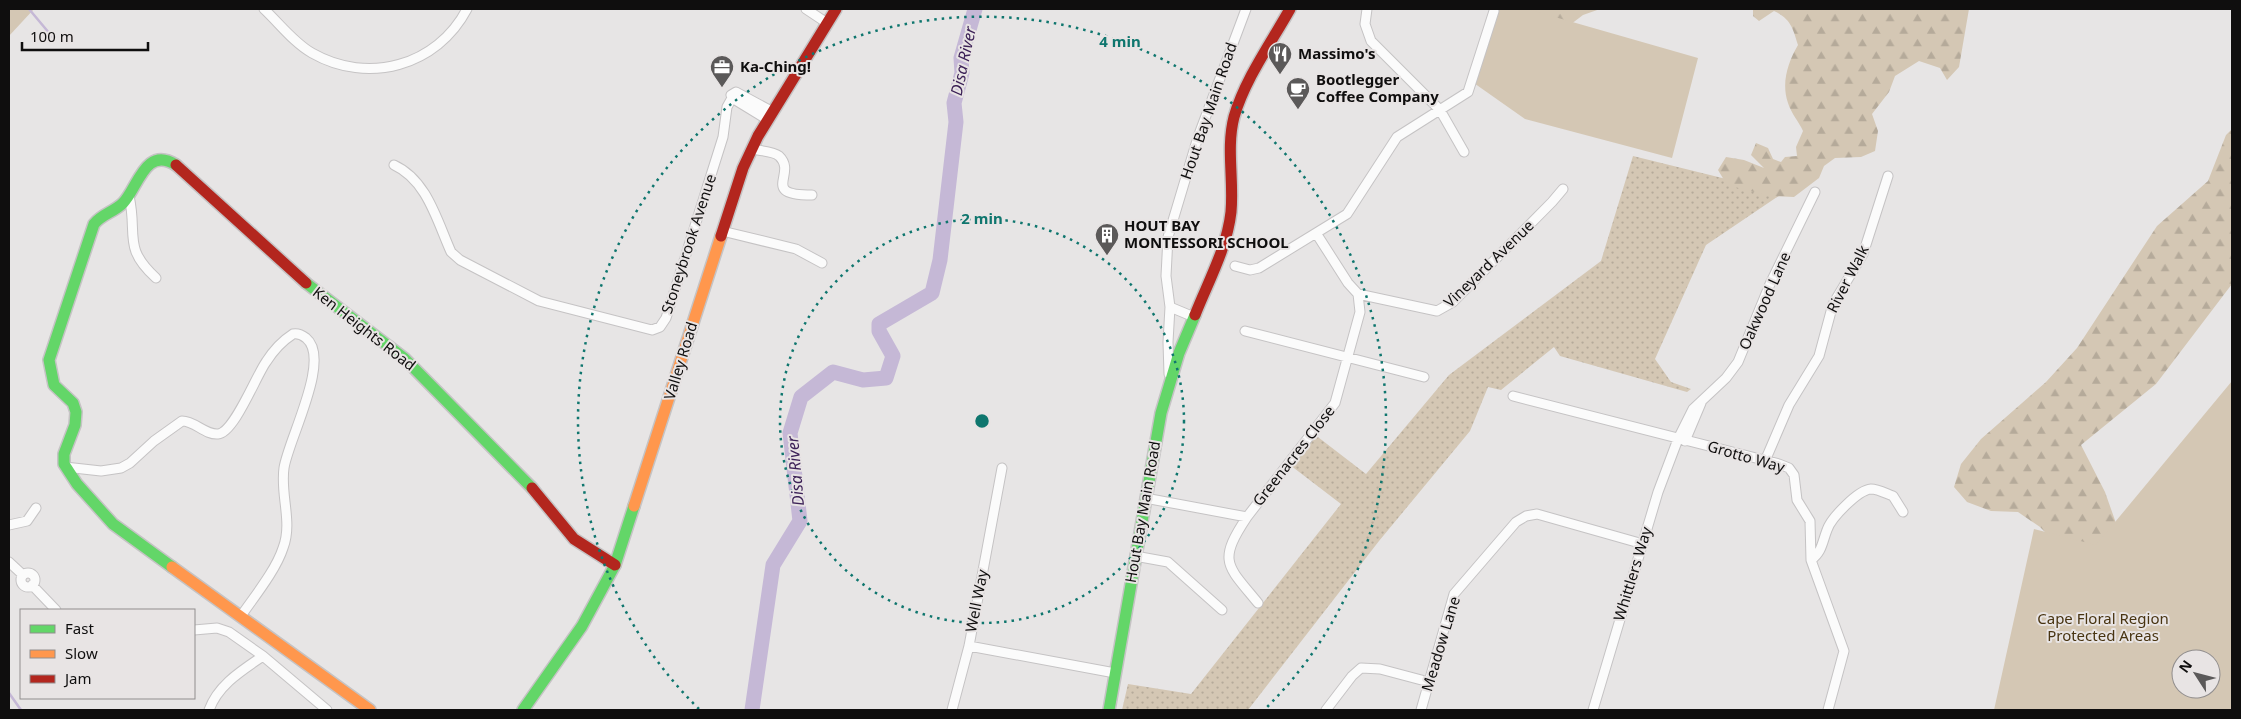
<svg xmlns="http://www.w3.org/2000/svg" width="2241" height="719" viewBox="0 0 2241 719" font-family="'Noto Sans',sans-serif">
  <style>
    .grass { fill: url(#grass-dots) }
    .forest { fill: url(#forest-firs) }
    .park { fill: #d4c7b4; fill-rule: evenodd }
    .lines { fill: none; stroke-linecap: round; stroke-linejoin: round }
    .stream { stroke: #c5b8d6; stroke-width: 2.5 }
    .river { stroke: #c5b8d6; stroke-width: 15 }
    .street-casing { stroke: #c5c3c4; stroke-width: 11 }
    .fast-casing { stroke: #c5c3c4; stroke-width: 14 }
    .slow-casing { stroke: #c5c3c4; stroke-width: 14 }
    .jam-casing { stroke: #c5c3c4; stroke-width: 14 }
    .street { stroke: #fbfbfb; stroke-width: 9 }
    .fast { stroke: #63d668; stroke-width: 11 }
    .slow { stroke: #ff974d; stroke-width: 11 }
    .jam { stroke: #b3261e; stroke-width: 11 }
    .ring { fill: none; stroke: #0f766e; stroke-width: 2.5; stroke-dasharray: 2.5 5 }
    .labels { text-anchor: middle; stroke-width: 4; stroke-linejoin: round; paint-order: stroke }
    .poi-label { font-size: 15px; font-weight: bold; fill: #0f0e0e; stroke: #e8e4e4; text-anchor: start }
    .street-label { font-size: 15px; fill: #0f0e0e; stroke: #e8e4e4 }
    .park-label { font-size: 15px; fill: #483411; stroke: #e8e4e4 }
    .water-label { font-size: 16px; font-style: italic; fill: #3c2157; stroke: #e8e4e4 }
    .centre { fill: #0f766e; stroke: #e8e4e4; stroke-width: 2.5 }
    .ring-label { font-size: 15px; text-anchor: middle; font-weight: bold; fill: #0f766e; stroke: #e8e4e4; stroke-width: 4; stroke-linejoin: round; paint-order: stroke }
  </style>
  <defs>
    <pattern id="grass-dots" width="8" height="8" patternUnits="userSpaceOnUse" patternTransform="scale(1.25)"><rect width="8" height="8" fill="#d4c7b4"/><path d="M2 2h.1M6 6h.1" fill="none" stroke="#b5aa9a" stroke-width="1.8" stroke-linecap="round"/></pattern>
    <pattern id="forest-firs" width="22" height="20" patternUnits="userSpaceOnUse" patternTransform="scale(1.25)"><rect width="22" height="20" fill="#d4c7b4"/><path d="M5 1l3.5 6h-7zM16 11l3.5 6h-7z" fill="#b5aa9a"/></pattern>
  </defs>
  <rect width="100%" height="100%" fill="#e7e5e5"/>
  <path class="grass" d="M1633,156L1783,193L1706,245L1655,359L1671,382L1691,389L1687,392L1560,356L1554,347L1501,390L1488,387L1470,431L1379,541L1248,710H1122L1128,684L1191,694L1341,504L1290,465L1314,434L1366,474L1449,375L1601,261Z"/>
  <path class="forest" d="M1496,9H1600L1583,15L1562,31Z
    M1753,9H1969L1959,67L1947,80L1940,68L1919,61L1895,76L1889,92L1872,114L1878,131L1875,151L1861,157L1835,158L1824,166L1819,178L1794,197L1770,196L1727,185L1718,170L1726,157L1744,160L1764,168L1751,155L1756,143L1768,148L1773,159L1781,162L1785,157L1797,156L1796,147L1803,131C1799,122 1791,113 1788,103C1781,83 1788,62 1798,45C1793,29 1791,19 1774,11L1759,21L1753,16Z
    M2232,129V284L2156,384L2081,445L2105,492L2117,526L2078,565L2040,527L2018,512L1991,511L1967,502L1954,487L1961,464L1981,439L2046,382L2077,348L2157,226L2208,181L2226,135Z"/>
  <path class="park" d="M9,9H34L9,36Z
    M1494,9H1527L1698,58L1672,158L1525,119L1471,81Z
    M2232,381V710H1994L2034,529L2096,545ZM2181,659H2211V689H2181Z"/>
  <g class="lines">
    <path class="stream" d="M29,9L55,40
      M9,693L21,710"/>
    <path class="river" d="M752,710L773,565L800,521L790,433L801,397L833,372L863,380L886,378L893,356L879,331V324L932,293L940,260L956,122L954,103L962,73L961,58L975,9"/>
    <g class="street-casing">
      <path id="street" d="M264,9C279,23 294,43 312,53C368,85 437,66 467,9
        M806,9L827,23
        M1367,9L1365,24L1371,41L1440,110L1464,152
        M732,98L768,120
        M752,149C760,151 773,151 779,156C798,174 759,195 812,195
        M394,165C427,180 437,221 451,252L460,260L539,301L652,330L660,327L666,318L723,137L727,107L732,98L731,95L736,92L773,112
        M129,196C138,235 122,247 156,278
        M722,231L796,249L822,263
        M1316,233L1348,283L1358,294L1437,311L1453,302L1552,202L1563,189
        M1235,266L1250,270L1259,268L1347,214L1397,137L1468,92L1494,11
        M1194,317L1170,307L1166,276L1168,237L1198,137L1246,9
        M1245,331L1424,377
        M1169,374L1168,342L1170,307
        M1513,396L1779,464L1789,468L1794,475L1797,500L1810,521L1811,560L1844,651L1828,710
        M1685,441L1701,403
        M1765,461L1789,405L1819,356L1833,304L1863,254L1888,176
        M65,467L101,471L121,468L130,463L154,441L182,421C195,421 205,435 218,434C234,433 256,376 266,362C273,351 282,341 293,334C298,333 302,335 306,338C332,359 288,440 284,468C280,495 293,522 283,548C276,570 254,597 241,616
        M1145,498L1247,517L1335,403L1360,312L1358,294
        M1247,517C1217,562 1227,565 1258,603
        M9,525L27,521L36,508
        M1135,556L1168,562L1222,610
        M1811,560C1822,552 1822,543 1827,530C1831,518 1858,490 1871,489C1878,489 1887,494 1893,496L1903,512
        M9,562L23,575
        M21 580a7 7 0 1 1 14 0a7 7 0 1 1-14 0Z
        M32,585L56,610
        M194,630L217,628L229,632L263,656L327,710
        M969,646L1115,673
        M209,710C218,685 241,671 263,656
        M952,710L969,646L1002,468
        M1326,710L1352,676L1361,668L1380,669L1429,682
        M1421,710L1454,594L1516,522L1526,516L1537,514L1643,544
        M1593,710L1658,492L1678,439L1693,409L1726,378L1738,362L1770,284L1815,192"/>
    </g>
    <g class="fast-casing">
      <path id="fast" d="M306,283L404,358L532,488
        M172,567L113,524L77,484L64,464V454L75,425L76,412L73,403L54,385L49,360L94,224C102,214 114,212 123,203C138,188 145,145 176,165
        M523,710L582,626L615,565L634,506
        M1109,710L1161,413L1179,353L1195,315"/>
    </g>
    <g class="slow-casing">
      <path id="slow" d="M634,506L721,236
        M172,567L370,710"/>
    </g>
    <g class="jam-casing">
      <path id="jam" d="M176,165L306,283
        M721,236L743,168L758,136L836,9
        M1195,315C1208,282 1227,248 1231,212C1234,180 1226,148 1234,117C1245,79 1271,43 1290,9
        M532,488L574,539L615,565"/>
    </g>
    <use href="#street" class="street"/>
    <use href="#fast" class="fast"/>
    <use href="#slow" class="slow"/>
    <use href="#jam" class="jam"/>
  </g>
  <g class="ring">
    <circle cx="982" cy="421" r="202"/>
    <path d="M699 709A404 404 0 1 1 1265 709"/>
  </g>
  <defs>
    <g id="restaurant-pin" transform="scale(1.25)"><path d="M0 17L-7.5 6A9.5 9.5 0 1 1 7.5 6Z" fill="#5b5959" stroke="#e8e4e4"/><path d="M-5-6h1v4h1v-4h1v4h1v-4h1v5L-1.5 .5V6h-2V.5L-5-1ZM5-6V6H3V1.5H1.5Q1.5-4 5-6Z" fill="#fff"/></g>
    <g id="office-pin" transform="scale(1.25)"><path d="M0 17L-7.5 6A9.5 9.5 0 1 1 7.5 6Z" fill="#5b5959" stroke="#e8e4e4"/><path d="M-6-3h4V-5.5h4V-3h4V5H-6ZM-1-4.5V-3h2v-1.5ZM-6 0V1H6V0Z" fill="#fff"/></g>
    <g id="cafe-pin" transform="scale(1.25)"><path d="M0 17L-7.5 6A9.5 9.5 0 1 1 7.5 6Z" fill="#5b5959" stroke="#e8e4e4"/><path d="M-5.5-4.5H6V0H3Q3 3.5 0 3.5H-2.5Q-5.5 3.5-5.5 0ZM3-3.2v2h1.7v-2ZM-6 4.5H4V6H-6Z" fill="#fff"/></g>
    <g id="building-pin" transform="scale(1.25)"><path d="M0 17L-7.5 6A9.5 9.5 0 1 1 7.5 6Z" fill="#5b5959" stroke="#e8e4e4"/><path d="M-4-6H4V6H1V3H-1V6H-4ZM-2.5-4.3h1.7v1.8h-1.7ZM.8-4.3h1.7v1.8H.8ZM-2.5-1h1.7V.8h-1.7ZM.8-1h1.7V.8H.8Z" fill="#fff"/></g>
  </defs>
  <g fill-rule="evenodd">
    <use href="#restaurant-pin" x="1280" y="54"/>
    <use href="#office-pin" x="722" y="67"/>
    <use href="#cafe-pin" x="1298" y="89"/>
    <use href="#building-pin" x="1107" y="235"/>
  </g>
  <g class="labels">
    <g class="poi-label">
      <text x="1298" y="59">Massimo's</text>
      <text x="740" y="72">Ka-Ching!</text>
      <text x="1316" y="85">Bootlegger<tspan x="1316" dy="17">Coffee Company</tspan></text>
      <text x="1124" y="231">HOUT BAY<tspan x="1124" dy="17">MONTESSORI SCHOOL</tspan></text>
    </g>
    <g class="street-label">
      <text transform="translate(1209 111) rotate(-71)" y="5">Hout Bay Main Road</text>
      <text transform="translate(689 244) rotate(-72)" y="5">Stoneybrook Avenue</text>
      <text transform="translate(1489 264) rotate(-44)" y="5">Vineyard Avenue</text>
      <text transform="translate(1848 279) rotate(-63)" y="5">River Walk</text>
      <text transform="translate(1765 301) rotate(-66)" y="5">Oakwood Lane</text>
      <text transform="translate(364 329) rotate(38)" y="5">Ken Heights Road</text>
      <text transform="translate(681 361) rotate(-73)" y="5">Valley Road</text>
      <text transform="translate(1294 456) rotate(-52)" y="5">Greenacres Close</text>
      <text transform="translate(1746 457) rotate(16)" y="5">Grotto Way</text>
      <text transform="translate(1143 512) rotate(-80)" y="5">Hout Bay Main Road</text>
      <text transform="translate(1633 574) rotate(-73)" y="5">Whittlers Way</text>
      <text transform="translate(977 601) rotate(-79)" y="5">Well Way</text>
      <text transform="translate(1441 644) rotate(-73)" y="5">Meadow Lane</text>
    </g>
    <g class="park-label">
      <text x="2103" y="624">Cape Floral Region<tspan x="2103" dy="17">Protected Areas</tspan></text>
    </g>
    <g class="water-label">
      <text transform="translate(963 61) rotate(-78)" y="6">Disa River</text>
      <text transform="translate(795 471) rotate(-95)" y="6">Disa River</text>
    </g>
  </g>
  <circle cx="982" cy="421" r="8" class="centre"/>
  <g class="ring-label">
    <text x="1120" y="47">4 min</text>
    <text x="982" y="224">2 min</text>
  </g>
  <rect width="2241" height="719" fill="none" stroke="#0f0e0e" stroke-width="20"/>
  <rect x="20" y="609" width="175" height="90" fill="#e8e4e4" stroke="#918e8e"/>
  <rect x="30" y="625" width="25" height="8" fill="#63d668" stroke="#918e8e"/>
  <text x="65" y="634" font-size="15" fill="#0f0e0e">Fast</text>
  <rect x="30" y="650" width="25" height="8" fill="#ff974d" stroke="#918e8e"/>
  <text x="65" y="659" font-size="15" fill="#0f0e0e">Slow</text>
  <rect x="30" y="675" width="25" height="8" fill="#b3261e" stroke="#918e8e"/>
  <text x="65" y="684" font-size="15" fill="#0f0e0e">Jam</text>
  <g transform="translate(2196 674) rotate(306)"><circle r="24" fill="#e8e4e4" stroke="#918e8e"/>
  <path d="M0-4L9 19L0 12L-9 19Z" fill="#5b5959"/>
  <text y="-8" font-size="14" font-weight="bold" text-anchor="middle" fill="#0f0e0e">N</text>
  </g>
  <path d="M22 42v8h126v-8" fill="none" stroke="#0f0e0e" stroke-width="2.5"/>
  <text x="30" y="42" font-size="15" fill="#0f0e0e" stroke="#e8e4e4" stroke-width="4" paint-order="stroke">100 m</text>
</svg>
